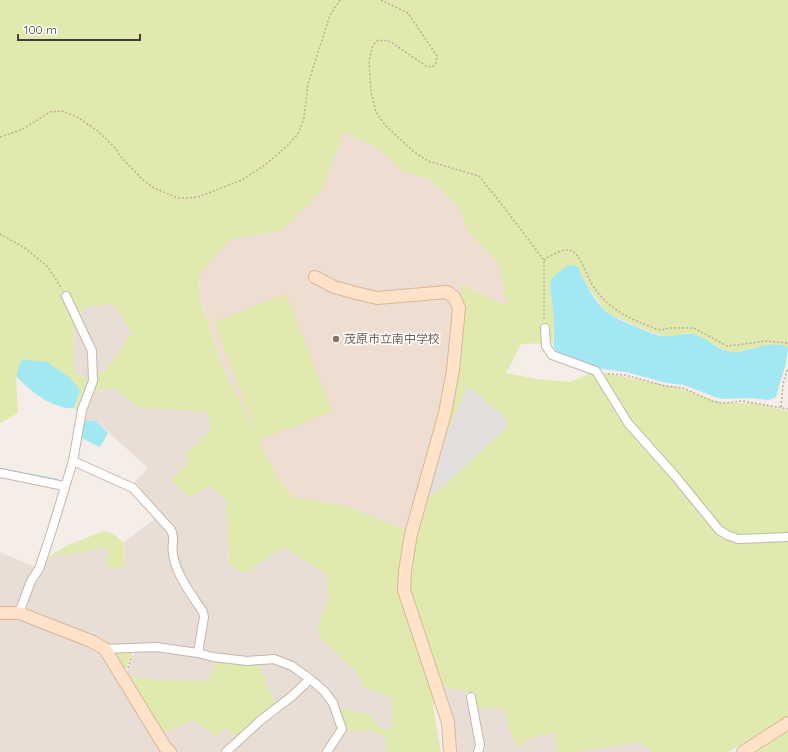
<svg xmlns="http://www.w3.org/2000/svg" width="788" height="752" viewBox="0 0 788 752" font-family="Quicksand,'Noto Sans JP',sans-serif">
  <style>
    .residential { fill: #e9ded6 }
    .education { fill: #eeded1 }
    .green { fill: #e0eaaf; fill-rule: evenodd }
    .parking { fill: #e3dfdd }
    .water { fill: #a2e8f3 }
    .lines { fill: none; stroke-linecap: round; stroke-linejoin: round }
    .stream { stroke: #a2e8f3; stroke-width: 2.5 }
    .street-casing { stroke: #c4b5ad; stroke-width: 10 }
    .secondary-casing { stroke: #d9b698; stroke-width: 14 }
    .path { stroke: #c3aa9b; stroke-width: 1.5; stroke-dasharray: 2 2; stroke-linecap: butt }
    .street { stroke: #fff; stroke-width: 8 }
    .secondary { stroke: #ffe2c7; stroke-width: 12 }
    .education-dot { fill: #8d6e63; stroke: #fff; stroke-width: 1.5 }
    .labels { text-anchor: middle; stroke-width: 3; stroke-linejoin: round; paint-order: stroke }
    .education-label { font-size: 12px; fill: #785e54; stroke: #fff; text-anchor: start }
  </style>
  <rect width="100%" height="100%" fill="#f5ede8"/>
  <path class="residential" d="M114,303L132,334L119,351L106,370L97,372L90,381L74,371L73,323L85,308Z
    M115,388L138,407L208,412L211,431L185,453L190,461L172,480L210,486L226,500L229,565L244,573L284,547L327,575L329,599L317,627L320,638L357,672L365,688L393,698L391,731L382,729L370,715L337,707L295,664L206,653L202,647L206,618L181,573L174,554L176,536L129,484L134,483L148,468L96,421L82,420L92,392Z
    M157,517L172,536L170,554L202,615L197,649L105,647L22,610L44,562L57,555L86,552L95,548L108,547L107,565L125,556L123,543Z
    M0,552L37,568L19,609L0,608Z
    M0,615L16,616L89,643L101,653L165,752H0Z
    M136,649H156L216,660L209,681L160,680L126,676Z
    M273,662L293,669L302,676L301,683L276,705L258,663Z
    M311,683L329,700L339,727L325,752H231Z
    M441,685L466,691L477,745L474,752H455Z
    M478,708H503L516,747L533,737L553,732L558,752H483L485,747Z
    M193,720L216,736L225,728L237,739L222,752H175L161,734Z
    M346,731H375L386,738L387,752H329Z
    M640,742L654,752H576L580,751Z"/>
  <path class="education" d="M344,132L376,147L403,171L428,179L459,207L468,231L499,264L507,306L463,284L456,382L408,531L343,505L292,497L277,477L253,428L224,371L200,298L199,274L229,240L283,230L321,192Z"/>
  <path class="green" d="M0,0H788V348L777,345L752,348L735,353L726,351L696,335L687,333L671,337L663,336L654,333L613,316L605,310L587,286L578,267L550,287L554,318L553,343L521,344L506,373L537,379L570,382L596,371L675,387L724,403H754L788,411V716L728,752H654L640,742L575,752H558L553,732L533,737L516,747L503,708H478L475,694L441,685L433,707L441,752H387L386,738L375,731H346L337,707L370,715L382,729L391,731L393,698L365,688L357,672L320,638L317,627L329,599L327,575L284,547L244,573L229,565L226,500L210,486L188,497L171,480L190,461L185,453L211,431L208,412L138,407L115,388L92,392L97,372L106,370L119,351L132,334L114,303L85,308L73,323L74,371L90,381L80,412L74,408L80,390L23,359L16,376L18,413L0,423ZM344,132L376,147L403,171L429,179L459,207L468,231L499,264L507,306L462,284L456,383L439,450L438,491L427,498L408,570V595L398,590L399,573L408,531L343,505L292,497L277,477L259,440L332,411L286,294L214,322L258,437L224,371L200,299L199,275L229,240L283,230L321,192Z
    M104,531L114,534L123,543L125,567L114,568L106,565L108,554L107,547L95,548L86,552L57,555L44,562L45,559L68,545Z
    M114,649H134L124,673L111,655Z
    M216,660L258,663L276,705L237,739L225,728L216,736L193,720L161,734L126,676L160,680L209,681Z
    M788,727V752H749Z"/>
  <path class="parking" d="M467,386L505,417L508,426L438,491L427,498L439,450Z"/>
  <path class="water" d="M568,265H572L578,267C585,282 595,305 610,314C618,320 628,323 637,327C645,330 654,335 663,336C674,338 685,331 696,335C709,339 719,352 734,352C738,353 742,351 746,350C758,347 776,341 788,347C788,362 780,381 776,397L769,400L749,398L723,399L715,397L684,385L667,383L626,372L602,369L561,356L554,348V318L550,287L551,280L556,274Z
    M22,359L47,362L69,377L80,390L74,408C53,410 29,390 16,376Z
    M82,420L96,421L108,433L100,447L79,437Z"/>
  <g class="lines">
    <path class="stream" d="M0,469L57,480"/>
    <g class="street-casing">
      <path id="street" d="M545,328L546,346L552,355L596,371L628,423L676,477L719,530L727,535L738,539L788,537
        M73,461L133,488L171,530C176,539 171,545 173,554C176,575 192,595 203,612L204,617L198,653
        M0,473L64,486
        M19,613L31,581L39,569L51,533L73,461L82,410L93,381L92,351L66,296
        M105,649L156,647L198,653L213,657L247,661L274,659L292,666L310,679L324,691L333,703L342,729L327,752
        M471,697L480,745L478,752
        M226,752L261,720L291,697L310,679"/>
    </g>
    <g class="secondary-casing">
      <path id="secondary" d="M315,277L334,287L356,293L377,298L447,292L454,297L459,308L453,370L445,413L411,534L405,571L404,590L448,722L450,752
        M0,613H19L91,641L105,649L165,747L170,752
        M743,752L788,723"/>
    </g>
    <path class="path" d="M381,0L408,13L437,56L436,63L432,67L426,66L391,42L384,40L377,41L373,45L369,61L371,92L376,112L385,125L413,151L428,161L479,176L499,201L544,260V320
      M0,137L21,130L50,112L62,111L77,117L98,131L116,149L120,156L143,180L154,188L178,198H188L198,197L242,180L265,165L288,145L298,134L304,118L308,84L330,15L340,0
      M0,234L25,248L48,267L62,289
      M544,260C550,256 564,247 572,251C581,255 588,280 595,289C612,312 631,319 656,329L661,330L670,328H694L727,346L737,345L765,341L788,343
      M608,374L625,375L665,386L683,388L714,402L724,403L742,401L788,409
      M781,407L783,384L788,368
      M128,668L132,656"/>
    <use href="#street" class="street"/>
    <use href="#secondary" class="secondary"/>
  </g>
  <circle class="education-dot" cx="336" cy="339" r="4"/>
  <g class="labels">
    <g class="education-label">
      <text x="344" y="343">茂原市立南中学校</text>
    </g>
  </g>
  <path d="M18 34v6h122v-6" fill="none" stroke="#483c36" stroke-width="2"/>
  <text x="24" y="34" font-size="12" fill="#483c36" stroke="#ffffff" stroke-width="3" paint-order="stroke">100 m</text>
</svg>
